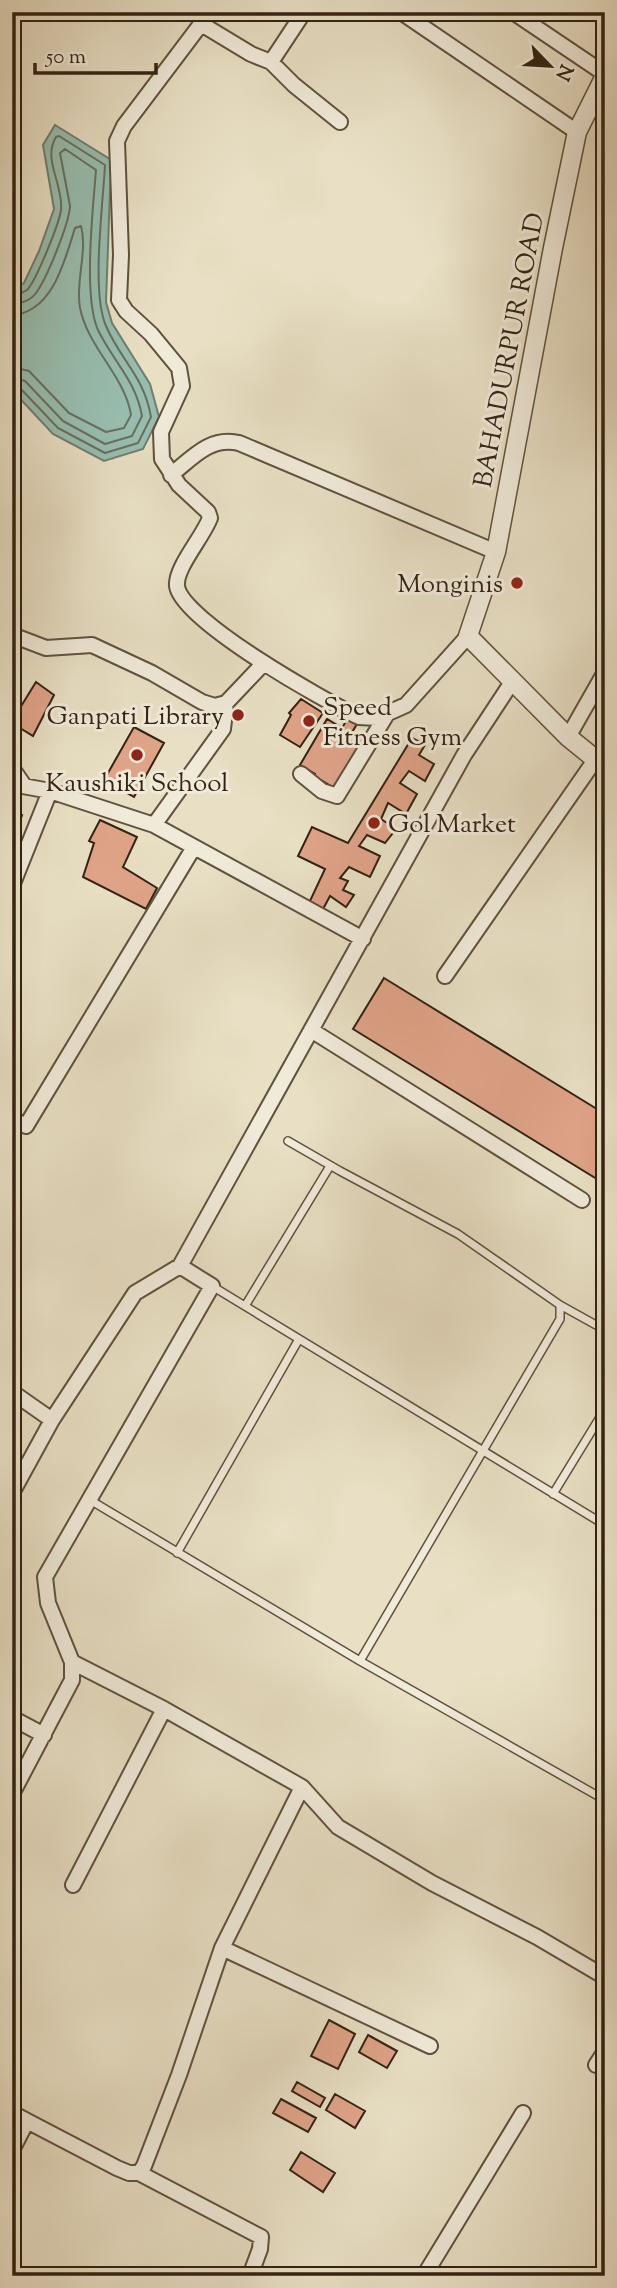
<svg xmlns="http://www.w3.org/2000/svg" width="617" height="2288" viewBox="0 0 617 2288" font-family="'Sorts Mill Goudy',serif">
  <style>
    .water { fill: #98bdae; stroke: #707f70; stroke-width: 2 }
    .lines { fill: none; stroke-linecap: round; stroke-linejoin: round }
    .shore { stroke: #667060; stroke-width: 2 }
    .building { fill: #dfa388; stroke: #332212; stroke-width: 2 }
    .service-casing { stroke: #60513e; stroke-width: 10 }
    .minor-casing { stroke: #60513e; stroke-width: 18 }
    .tertiary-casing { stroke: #60513e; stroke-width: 21 }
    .service { stroke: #f0ead9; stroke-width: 7 }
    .minor { stroke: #f0ead9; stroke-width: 14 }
    .tertiary { stroke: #f0ead9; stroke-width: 18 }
    .poi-dot { fill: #8f2418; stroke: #f0ead9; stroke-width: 2.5 }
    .labels { text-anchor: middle; stroke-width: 6; stroke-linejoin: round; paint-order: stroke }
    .street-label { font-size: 26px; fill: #332212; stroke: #f0ead9 }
    .poi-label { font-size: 26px; fill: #332212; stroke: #f0ead9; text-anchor: end }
  </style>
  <rect width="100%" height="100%" fill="#e8dfc4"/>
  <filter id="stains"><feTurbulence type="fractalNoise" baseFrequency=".00286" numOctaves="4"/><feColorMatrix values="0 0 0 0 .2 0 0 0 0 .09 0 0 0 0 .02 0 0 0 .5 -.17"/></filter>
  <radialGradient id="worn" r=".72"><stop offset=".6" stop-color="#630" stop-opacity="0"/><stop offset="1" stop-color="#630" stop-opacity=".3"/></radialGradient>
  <path class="water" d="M55,125L113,161L110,191L106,302L112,323L150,384L159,417L143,449L104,461L53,434L12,390V290L24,283L39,251L54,209L43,145Z"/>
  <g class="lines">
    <path class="shore" d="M12,296C18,295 22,293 27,290C36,281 59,224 61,210C64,186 42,159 56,137L59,136L105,165C103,205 91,292 106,326C121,361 144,376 151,417L138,443L105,453L58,428L20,388L12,386
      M12,304C21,304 31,300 36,293C47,278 69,224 70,206L60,153L65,149L96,170C93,208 83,297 98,330C113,361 136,381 142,416L132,436L105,444L63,421L25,381L12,377
      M12,315C53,313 65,259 75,228L81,226C88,251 75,282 80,308C88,348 125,376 131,415L124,428L106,432L69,413L29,371L12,367"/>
  </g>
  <path class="building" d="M36,682L54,695L33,736L12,723V721Z
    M301,699L323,713L300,747L280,735L291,715L289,713Z
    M348,718L357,724L348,739L364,749L339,791L321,780L319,783L313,779L315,774L300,765L327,719L342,728Z
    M134,727L164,743L134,797L104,780Z
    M412,738L425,745L419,755L434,764L425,781L409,771L400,783L417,794L406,814L388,803L381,819L396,829L385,843L367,835L359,846L380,856L370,877L349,867L340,878L348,881L343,890L354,895L346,907L330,896L322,911L309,903L325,869L298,856L312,827L348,843Z
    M12,814L22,815L12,845Z
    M100,820L137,837L123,867L157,888L146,909L83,877L94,843L89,841Z
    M384,978L605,1114V1184L353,1029Z
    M329,2020L355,2034L338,2069L311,2056Z
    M368,2035L397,2051L387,2068L359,2052Z
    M297,2082L325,2098L320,2107L292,2091Z
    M335,2094L365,2111L355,2128L326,2110Z
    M281,2099L316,2118L308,2132L273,2113Z
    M301,2152L335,2173L323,2192L290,2170Z"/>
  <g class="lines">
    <g class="service-casing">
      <path id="service" d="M288,1141L340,1171L458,1234L560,1305V1319L360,1661L605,1800
        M212,1286L605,1525
        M560,1305L605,1330
        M245,1306L330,1166
        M553,1494L605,1409
        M90,1500L360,1661
        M177,1553L299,1339"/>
    </g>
    <g class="minor-casing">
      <path id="minor" d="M210,12L124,126L117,141L121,255L119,300L126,311L151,334L179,368L182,386L161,432L162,459L179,485L208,512L210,518C203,537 175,568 177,586C181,620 326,702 359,717L377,718L406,705L468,636
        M304,12L271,62L294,85L340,122
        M401,12L577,132
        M513,12L605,74
        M203,25L251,54L271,62
        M171,475C192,458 210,436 239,443L496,552
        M12,635L46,648L92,645L152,673L202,702L215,706L226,703L263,664
        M568,737L605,672
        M12,768L23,784
        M301,774L322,791L337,796L387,714
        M12,784L50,791L154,825L363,939
        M154,825L223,729L226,703
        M12,886L50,791
        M445,976L595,760
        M311,1030L582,1200
        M12,1119L26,1126L194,847
        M180,1266L212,1286L45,1577L48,1603L72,1662L164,1709L302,1787L338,1827L432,1883L537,1937L605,1977
        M12,1392L52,1420L135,1293L180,1266L464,755L512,682
        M12,1493L52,1420
        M12,1718L44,1735
        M12,1794L72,1680V1662
        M73,1885L164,1709
        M222,1948L430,2046
        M596,2065L605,2051
        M12,2113L27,2121L12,2150
        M27,2121L117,2168L129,2173H139L144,2166L179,2075L222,1948L302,1787
        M139,2173L261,2237L260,2249L250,2276
        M424,2276L523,2113"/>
    </g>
    <g class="tertiary-casing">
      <path id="tertiary" d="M605,76L577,132L553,248L496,552L468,636L568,737L605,767"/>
    </g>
    <use href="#service" class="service"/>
    <use href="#minor" class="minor"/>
    <use href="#tertiary" class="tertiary"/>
  </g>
  <g class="poi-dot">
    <circle cx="517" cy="583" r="7"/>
    <circle cx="238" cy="715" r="7"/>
    <circle cx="309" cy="721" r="7"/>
    <circle cx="137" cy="755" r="7"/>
    <circle cx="374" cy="823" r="7"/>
  </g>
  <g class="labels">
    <g class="street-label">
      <text transform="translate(508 350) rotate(-79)" y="9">BAHADURPUR ROAD</text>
    </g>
    <g class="poi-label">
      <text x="503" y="592">Monginis</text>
      <text x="323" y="715" text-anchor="start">Speed<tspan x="323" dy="30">Fitness Gym</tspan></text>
      <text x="224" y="724">Ganpati Library</text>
      <text x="137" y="791" text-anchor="middle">Kaushiki School</text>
      <text x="388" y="832" text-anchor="start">Gol Market</text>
    </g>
  </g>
  <rect width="617" height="2288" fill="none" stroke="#e8dfc4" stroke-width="42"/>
  <rect x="14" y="14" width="589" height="2260" fill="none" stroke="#332212" stroke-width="3.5"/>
  <rect x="21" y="21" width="575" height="2246" fill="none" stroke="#332212" stroke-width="2"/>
  <g transform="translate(550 66) rotate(115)" stroke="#f0ead9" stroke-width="5" paint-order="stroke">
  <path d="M0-5L12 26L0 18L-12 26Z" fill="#332212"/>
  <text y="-10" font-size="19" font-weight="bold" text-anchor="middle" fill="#332212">N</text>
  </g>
  <path d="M35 63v10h121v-10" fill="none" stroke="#332212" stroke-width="3.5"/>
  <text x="46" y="63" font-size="21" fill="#332212" stroke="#f0ead9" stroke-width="5" paint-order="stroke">50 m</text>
  <rect width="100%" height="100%" filter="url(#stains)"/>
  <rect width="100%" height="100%" fill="url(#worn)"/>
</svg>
